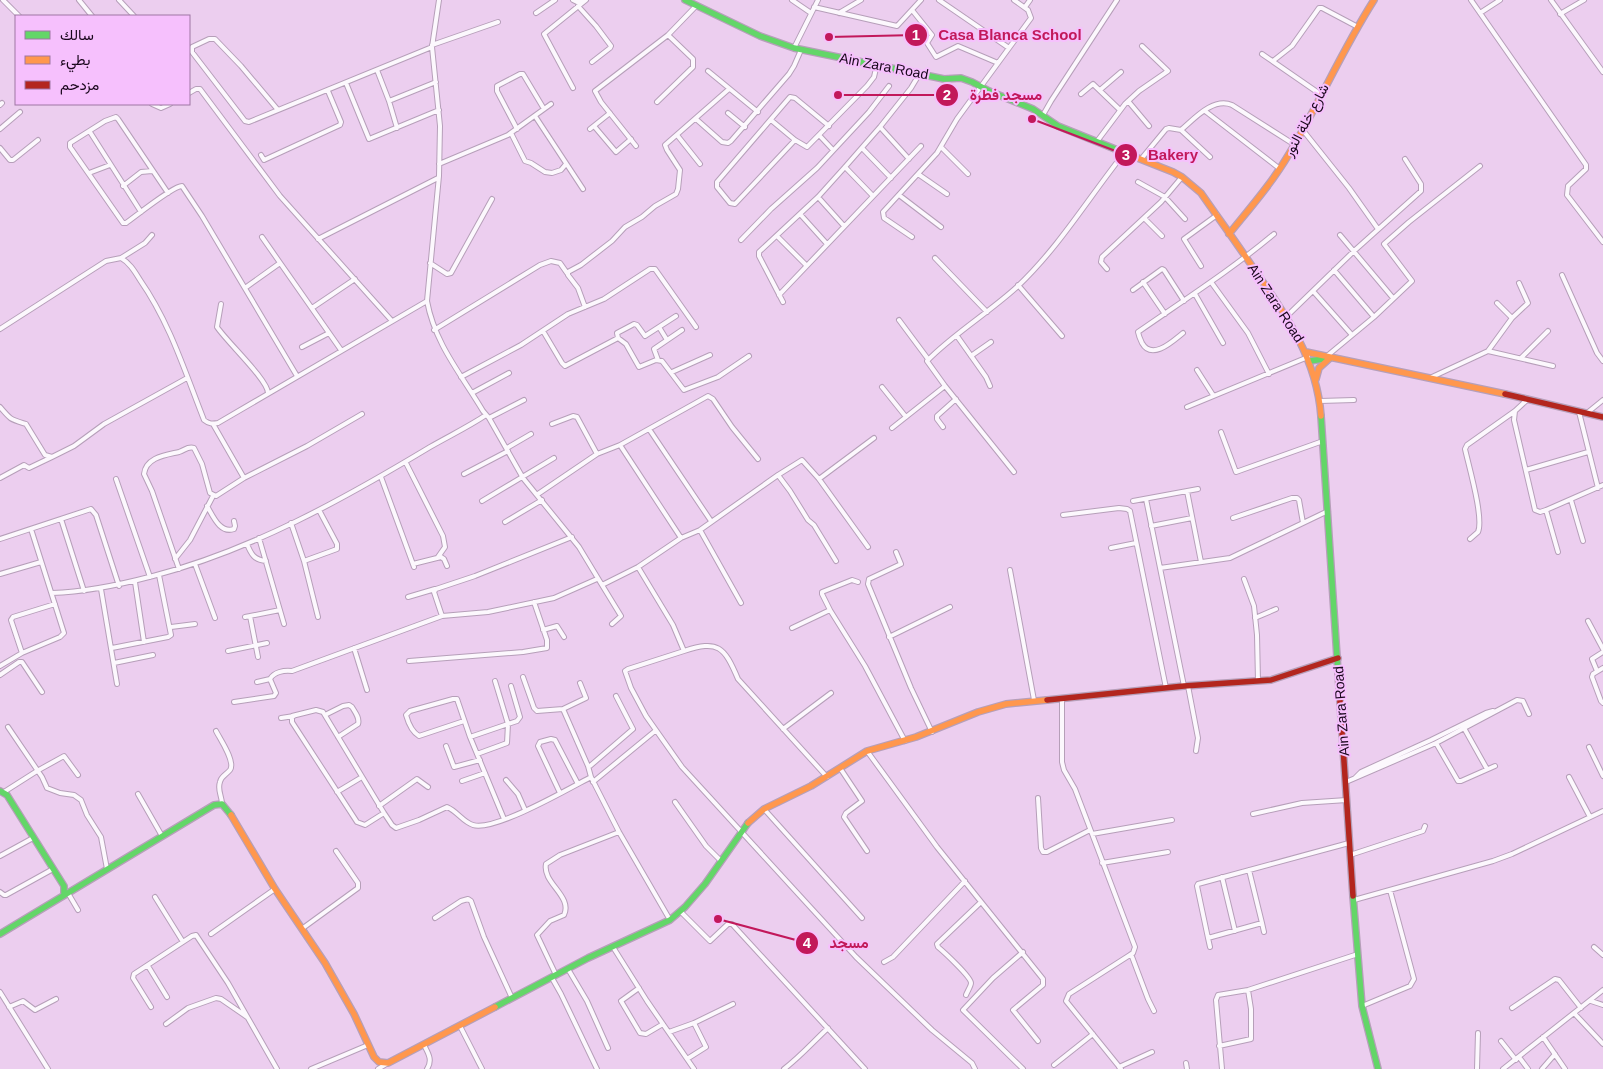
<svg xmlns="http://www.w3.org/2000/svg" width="1603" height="1069" viewBox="0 0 1603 1069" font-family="Arial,Vazirmatn,sans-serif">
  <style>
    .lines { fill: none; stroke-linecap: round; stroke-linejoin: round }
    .street-casing { stroke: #b69fb9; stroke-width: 6 }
    .fast-casing { stroke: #b69fb9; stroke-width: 8 }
    .slow-casing { stroke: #b69fb9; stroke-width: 8 }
    .jam-casing { stroke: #b69fb9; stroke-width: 8 }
    .street { stroke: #fcf8fd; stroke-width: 4 }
    .fast { stroke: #63d668; stroke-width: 5.5 }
    .slow { stroke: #ff974d; stroke-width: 5.5 }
    .jam { stroke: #b3261e; stroke-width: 5.5 }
    .labels { text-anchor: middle; stroke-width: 4; stroke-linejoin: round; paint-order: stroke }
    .street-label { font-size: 14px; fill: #19061c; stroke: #f6c0fd }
    .leader { fill: none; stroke: #c2185b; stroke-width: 2 }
    .callout-dot { fill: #c2185b; stroke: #f6c0fd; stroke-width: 2 }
    .mark-label { font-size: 15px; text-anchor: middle; font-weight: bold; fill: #fff }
    .callout-label { font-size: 15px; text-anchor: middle; font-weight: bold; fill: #c2185b; stroke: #f6c0fd; stroke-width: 4; stroke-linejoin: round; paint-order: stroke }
  </style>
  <rect width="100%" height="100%" fill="#ecceef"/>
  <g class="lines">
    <g class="street-casing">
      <path id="street" d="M3,0L19,16
        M79,0L92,16
        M119,0L134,16
        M439,0L432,47L440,126L439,176L427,301C435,344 461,374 483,411L489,418L523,478L579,547L602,585L638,567L681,538L700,530L778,475L802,460L819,479L868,547
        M573,0L577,2L582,1
        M792,0L811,13
        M939,0L1009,48
        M1471,0L1586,165V169L1568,186L1567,195L1603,242
        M1551,0L1603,72
        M578,6L596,26L611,46L610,48L592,62
        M814,7L897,26L921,0
        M1025,7L1030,0
        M912,10L932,35L927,43L936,57L958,46L998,63
        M536,13L555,0
        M839,13L861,0
        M1480,13L1500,0
        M1560,14L1584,0
        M432,45L498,22
        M794,48L818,0
        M1262,54L1320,94
        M1273,61L1292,46L1319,8H1322L1356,26
        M377,70L389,101L397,128
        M708,71L758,112
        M346,83L369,139L439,110
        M573,88L544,34L586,0
        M1100,90L1121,72
        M189,93L196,89H200L280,196L392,321
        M1081,94L1093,84L1119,109
        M389,101L436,82
        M1128,101L1149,126
        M657,102L693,67V59L668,35
        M152,104L161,108L170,104
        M0,105L2,103
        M278,110L241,66L215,39H209L192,47V52L245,121L249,122L432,47
        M1205,111L1280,169
        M728,113L745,127
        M1043,115L1051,101L1117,0
        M535,116L583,189
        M696,119L722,142L728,143L731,141L789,74L794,66L801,50
        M771,120L795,140L807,147L867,86L874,77L877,64
        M594,126L616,152L631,139
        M880,127L909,159
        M0,129L20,112
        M517,129L497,91V86L520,74H523L544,109
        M590,129L610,113
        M1302,129L1349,188L1378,229
        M1181,130L1210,157
        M90,132L141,212
        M511,133L525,161L531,163L545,172L552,173L561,170L566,164
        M677,135L700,164
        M819,135L833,150
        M795,140L735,204L730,203L717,187V182L790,97L795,98L829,126
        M1098,140L1125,104L1139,91L1168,71L1142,46
        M636,146L601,102L595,91L668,35L696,6
        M941,147L968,174
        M0,148L10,160H13L38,140
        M862,148L891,178
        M261,155L264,160L340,125L341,122L328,91
        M1142,158L1166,129L1169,128L1181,130C1194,119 1213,97 1232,105L1295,145
        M439,164L508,135L551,104
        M845,167L873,196
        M89,173L110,165
        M918,174L947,194
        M1138,182L1165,197L1185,219
        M123,186L141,172L152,171
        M168,193L118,119L116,117L105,121L70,143V147L123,223H126C136,216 173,186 182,186L202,216L297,376
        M899,195L941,227
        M818,197L844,226
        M800,214L827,244
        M1144,218L1162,236
        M1340,235L1393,298
        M777,236L806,265
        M262,237L341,350
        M912,237L884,218L883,212L937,153L957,119L1031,18L1028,10L1014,0
        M318,239L438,178
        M741,240L771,209L817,168L869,112L889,86
        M121,258L145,243L152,235
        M935,258L987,312
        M430,263L447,274L451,273L492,199
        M1201,266L1184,239L1217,215
        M1107,269L1101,262L1102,257L1161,202L1182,177
        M1334,270L1374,317
        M1562,275L1597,353L1603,361
        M1143,282L1165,314
        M1211,282L1248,333L1269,374
        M1018,285L1062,336
        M245,288L280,263
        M1133,290L1162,269L1164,270L1184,301
        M1313,291L1352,335
        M1195,294L1223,343
        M779,295L921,146
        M783,302L759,256V252L818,197L845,167L880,127L911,88L920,73
        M1497,303L1512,318
        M221,304L217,327C227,342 268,380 268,393
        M585,307L578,288L568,275V272L581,265L612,241L625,227L642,217L655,206L676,194L678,189L680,170L667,150L665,145L729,89
        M312,308L355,279
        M1287,316L1354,251L1421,191V184L1405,159
        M899,320L928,359
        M659,327L667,340
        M0,329L106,261L121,258C130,263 135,272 140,280C170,323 185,372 204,420C209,424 212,424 218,423L427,301
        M434,330L540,265L551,261L560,263L567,273
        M543,331L562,363L565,366L618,338L626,344L639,367L656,360L662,361L684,390L718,377L749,356
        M1183,333C1173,341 1152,361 1142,343C1140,339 1139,337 1138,332C1184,300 1231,270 1274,234
        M957,336L986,377L990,386
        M618,338L617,333L634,324L637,325L645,336L676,316
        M302,347L329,333
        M1488,351L1553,366
        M971,356L991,342
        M1327,356L1374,317L1412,281L1384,244L1409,222L1480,166
        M1521,358L1548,331
        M658,360L654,349L682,330
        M1197,370L1213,395
        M672,372L710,355
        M461,377L521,345L568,314L604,299L650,269H655L696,327
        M1432,377L1488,351L1512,318L1528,303L1519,283
        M882,387L906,417
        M472,393L509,373
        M1528,399L1515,411L1514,420L1535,510L1540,512L1546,510L1603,485
        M1320,401L1354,400
        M0,407C11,420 10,419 26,424L45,455L52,457L74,446L104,424L187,378
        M1187,407L1308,357
        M1579,412L1598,488
        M1587,413L1603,400
        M489,418L524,400
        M213,424L244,478
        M552,424L573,416L577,417L597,454
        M943,427L937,419V416L956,399
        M892,428L945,386
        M649,429L711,521
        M1221,432L1236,472L1323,441
        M620,445L681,538
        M507,448L531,434
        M406,463L443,536L445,547L438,557
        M1526,470L1588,452
        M1014,472L945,386L927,361C953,334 990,312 1018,286C1060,246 1089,197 1125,152
        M464,474L508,451
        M778,475L790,491L808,520L814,525L836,561
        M381,477L414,567
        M0,478L24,465L29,468L52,457
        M116,479L150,577
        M819,479L874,438
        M1187,491L1201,562
        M538,494L597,454L620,445L708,396L713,399L732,427L758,459
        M1146,499L1184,686
        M1571,500L1583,541
        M482,501L554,458
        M1133,501L1198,489
        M207,506C213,516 220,534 234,529L235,526L234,521
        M1546,510L1558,552
        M1063,515L1119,508L1127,509L1130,511L1166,688
        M1233,518L1292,498H1297L1299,500L1303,523L1328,511
        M61,519L84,591
        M505,522L542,500
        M291,523L304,561L318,617
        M1151,526L1192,518
        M700,530L741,603
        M259,538L284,624
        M0,539L91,509L96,515L119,586
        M1470,539L1478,532C1484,518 1469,467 1465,449L1467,445L1515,411
        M247,544C251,554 254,560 266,561
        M1111,548L1136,543
        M896,552L901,564L869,579L868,584L911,688L932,732
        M175,559L190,540L213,496
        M304,561L337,549V544L319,510
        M195,564L215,618
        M413,564L441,557L444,559L447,566
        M638,567L673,625L684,651L628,669L625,671L631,688L646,716L682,767L856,957L932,1030L972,1063L975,1069
        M1160,568L1230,558L1303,523
        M179,569L152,491L144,474C146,457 166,455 179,452C185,450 188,446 194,448L202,464L210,493L216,496L244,478L307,446L362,414
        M1010,570L1034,700
        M0,574L41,562
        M1244,579L1254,606L1257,635L1258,681
        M135,582L144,642
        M602,585L621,616L612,624
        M101,589L117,684
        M52,593C87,592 119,585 153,576C252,550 342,500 430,447C449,436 468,427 486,415
        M408,597L435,589
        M830,610L822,594V592L852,580L858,582
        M250,616L258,657
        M442,616L434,592L436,589L475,576L572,537
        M245,617L280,610
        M1255,618L1276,609
        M1588,621L1603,649
        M171,627L195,624
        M792,628L830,610L865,666L905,741
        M543,630L557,626L564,637
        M889,637L950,607
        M112,648L168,637L171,635L159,575
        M354,648L367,690
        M228,651L267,643
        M684,651C718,640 724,646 738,679L827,777
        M22,653L11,620L13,617L55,604
        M409,661L523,652L547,648V640L534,602
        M114,663L153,655
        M0,666L22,653L60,637L64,633L31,529
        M1603,668L1593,674L1592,677L1601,701L1603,703
        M1597,671L1592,659L1603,652
        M0,675L19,662H22L42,692
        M523,677L534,708L537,711L563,709L588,766L591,777
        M257,682L270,679C274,672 284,670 292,671L442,616L488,612L554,598L597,579
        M1188,686L1198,738L1196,751
        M1062,698V762L1064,770L1075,789L1135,947L1133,953L1069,994L1066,1001L1121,1069
        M234,702L274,696L276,693L270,679
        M563,709L586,698L580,683
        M325,715L343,706L349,705L352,707C355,712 360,718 358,724L338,737
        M281,718L294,716
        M464,721L419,736C412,732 408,722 406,715L410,711L453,699H457L470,737L504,819
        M8,727L42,777L47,788L60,793L74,795L81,800L87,815L101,837L107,869
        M1464,728L1487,769
        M783,729L831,693
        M216,731C220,739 236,762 230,770C226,775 221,776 220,782C217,790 222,796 222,804
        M470,737L508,724L495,681
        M1436,743L1458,781H1461L1495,766
        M446,746L454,767L480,760
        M1589,747L1603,776
        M867,751L937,847L1043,979V985L1013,1010L1038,1041
        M477,754L507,743L508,724L517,721L520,717L511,686
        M588,766H590L633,729L616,696
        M840,768L862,801L846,813L844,817L867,851
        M1569,777L1590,817
        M1355,778L1361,772L1431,740L1486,713L1493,711
        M506,780L518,794L525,810
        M462,781L485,773
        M593,782L655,731
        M1346,782L1436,743L1517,700L1523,701L1529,714
        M4,792L37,771L64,756L78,775
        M337,792L362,777
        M560,793L538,746L540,742L551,739L555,740L578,784
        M138,794L162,836
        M1038,798L1041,848L1043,852H1047L1090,830
        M675,802L706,846L721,861
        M379,806L417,779L428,787
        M764,809L862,918
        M384,813L365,825L357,822L292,722V716L316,710L323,712L384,813L392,825L396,828L419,820L447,807C457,811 463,822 473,825C494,832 570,788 591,777L619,832L670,920
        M1253,814L1302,803L1347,800
        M1092,834L1172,820
        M1350,855L1423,831L1425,826
        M0,856L33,838
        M1102,863L1168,852
        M1249,870L1262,923L1208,938L1197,886L1198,884L1349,843
        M1222,877L1235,931
        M0,892L4,895H6L53,869
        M68,893L78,910
        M155,897L183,942
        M1354,900L1493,861L1512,854L1603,811
        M681,912L710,941L728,924H732L865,1069
        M435,918L461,901L468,899L471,901L484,937L512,998
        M1262,923L1264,932
        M303,928L358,888V883L336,851
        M211,934L275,889
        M1208,938L1210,947
        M613,947L647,1001L694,1069
        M1594,947L1603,955
        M1131,954L1148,999L1154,1011
        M884,962L893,957L965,881
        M148,966L167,997
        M568,969L587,1001L608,1048
        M556,975L537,935L550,921L564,915C573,896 542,883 546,864L560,855L619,832
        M552,978L561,994L597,1069
        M639,988L621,1001L640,1033L646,1034L663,1024
        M0,992L48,1069
        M966,995C967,992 971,986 971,983C971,977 944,952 938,947L937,944L981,902
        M1591,1001L1603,1005
        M1362,1006L1410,986L1414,979L1390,890
        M9,1007L23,1001L35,1010L56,999
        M151,1007L133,978L134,974L192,936L196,935L228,983L277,1069
        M1512,1008L1555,979L1559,980L1581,1008
        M1574,1013L1603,1044
        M166,1024L188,1008L216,998L221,999L247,1017
        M460,1026L482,1069
        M669,1032L694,1023L733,1004
        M1543,1037L1565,1069
        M1501,1041L1516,1060
        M424,1045C428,1053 433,1060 427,1069
        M1219,1046L1251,1039V1009L1248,990
        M1519,1057L1528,1069
        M687,1059L706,1047L694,1023
        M1186,1063L1187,1069
        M1054,1065L1093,1034
        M1119,1067L1152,1052
        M311,1069L368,1045
        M378,1069L388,1063
        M784,1069C800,1057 813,1042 828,1028
        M1023,1069L963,1010L993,978L1023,952
        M1222,1069L1216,1000L1218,995L1248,990L1358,954
        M1477,1069L1478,1033
        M1503,1069L1603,990
        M1542,1069L1555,1054"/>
    </g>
    <g class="fast-casing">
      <path id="fast" d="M685,0L760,36L794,48L944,79L961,78L972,82L989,91L1033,109L1058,126L1130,155
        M1310,361L1330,358
        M1321,416L1338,672
        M0,791L7,795L64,886V895
        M1353,896L1362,1006L1378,1069
        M0,934L214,805L222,804L231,815
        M495,1007L588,958L670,920L685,907L705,884L748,823"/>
    </g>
    <g class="slow-casing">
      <path id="slow" d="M1130,155L1173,172L1182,177L1201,193C1219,219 1238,245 1256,272C1287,316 1317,360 1321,416
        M1229,234C1250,208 1272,183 1289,154C1319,104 1342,50 1374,0
        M1306,352L1505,394
        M1316,379L1319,368L1330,358
        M231,815L275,889L325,963L354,1014L374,1057L379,1062L388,1063L495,1007
        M748,823L764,809L811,786L867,751L916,737L978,712L1006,704L1047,700"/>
    </g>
    <g class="jam-casing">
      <path id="jam" d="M1505,394L1603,417
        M1338,672L1353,896
        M1047,700L1184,686L1271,680L1338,658"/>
    </g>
    <use href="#street" class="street"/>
    <use href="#fast" class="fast"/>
    <use href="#slow" class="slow"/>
    <use href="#jam" class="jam"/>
  </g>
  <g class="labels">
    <g class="street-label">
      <text transform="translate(884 66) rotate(11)" y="5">Ain Zara Road</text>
      <text transform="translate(1306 120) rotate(-62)" y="5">شارع خلة النور</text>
      <text transform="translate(1276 303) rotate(57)" y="5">Ain Zara Road</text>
      <text transform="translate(1341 711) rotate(-94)" y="5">Ain Zara Road</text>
    </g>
  </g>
  <path class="leader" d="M829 37L916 35M838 95L947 95M1032 119L1126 155M718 919L807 943"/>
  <g class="callout-dot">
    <circle cx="829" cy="37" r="5"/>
    <circle cx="838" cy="95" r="5"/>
    <circle cx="1032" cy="119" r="5"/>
    <circle cx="718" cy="919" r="5"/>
    <circle cx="916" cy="35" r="12"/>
    <circle cx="947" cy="95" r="12"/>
    <circle cx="1126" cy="155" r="12"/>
    <circle cx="807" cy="943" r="12"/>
  </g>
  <g class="mark-label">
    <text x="916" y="40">1</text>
    <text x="947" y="100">2</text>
    <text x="1126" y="160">3</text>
    <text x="807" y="948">4</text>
  </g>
  <g class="callout-label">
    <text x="1010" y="40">Casa Blanca School</text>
    <text x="1006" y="100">مسجد فطرة</text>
    <text x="1173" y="160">Bakery</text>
    <text x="849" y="948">مسجد</text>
  </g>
  <rect x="15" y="15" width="175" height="90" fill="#f6c0fd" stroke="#9e76a3"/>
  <rect x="25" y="31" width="25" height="8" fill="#63d668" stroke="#9e76a3"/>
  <text x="60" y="40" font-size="15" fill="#19061c">سالك</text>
  <rect x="25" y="56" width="25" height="8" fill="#ff974d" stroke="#9e76a3"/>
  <text x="60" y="65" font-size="15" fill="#19061c">بطيء</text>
  <rect x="25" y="81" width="25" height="8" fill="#b3261e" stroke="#9e76a3"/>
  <text x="60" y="90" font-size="15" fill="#19061c">مزدحم</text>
</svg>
